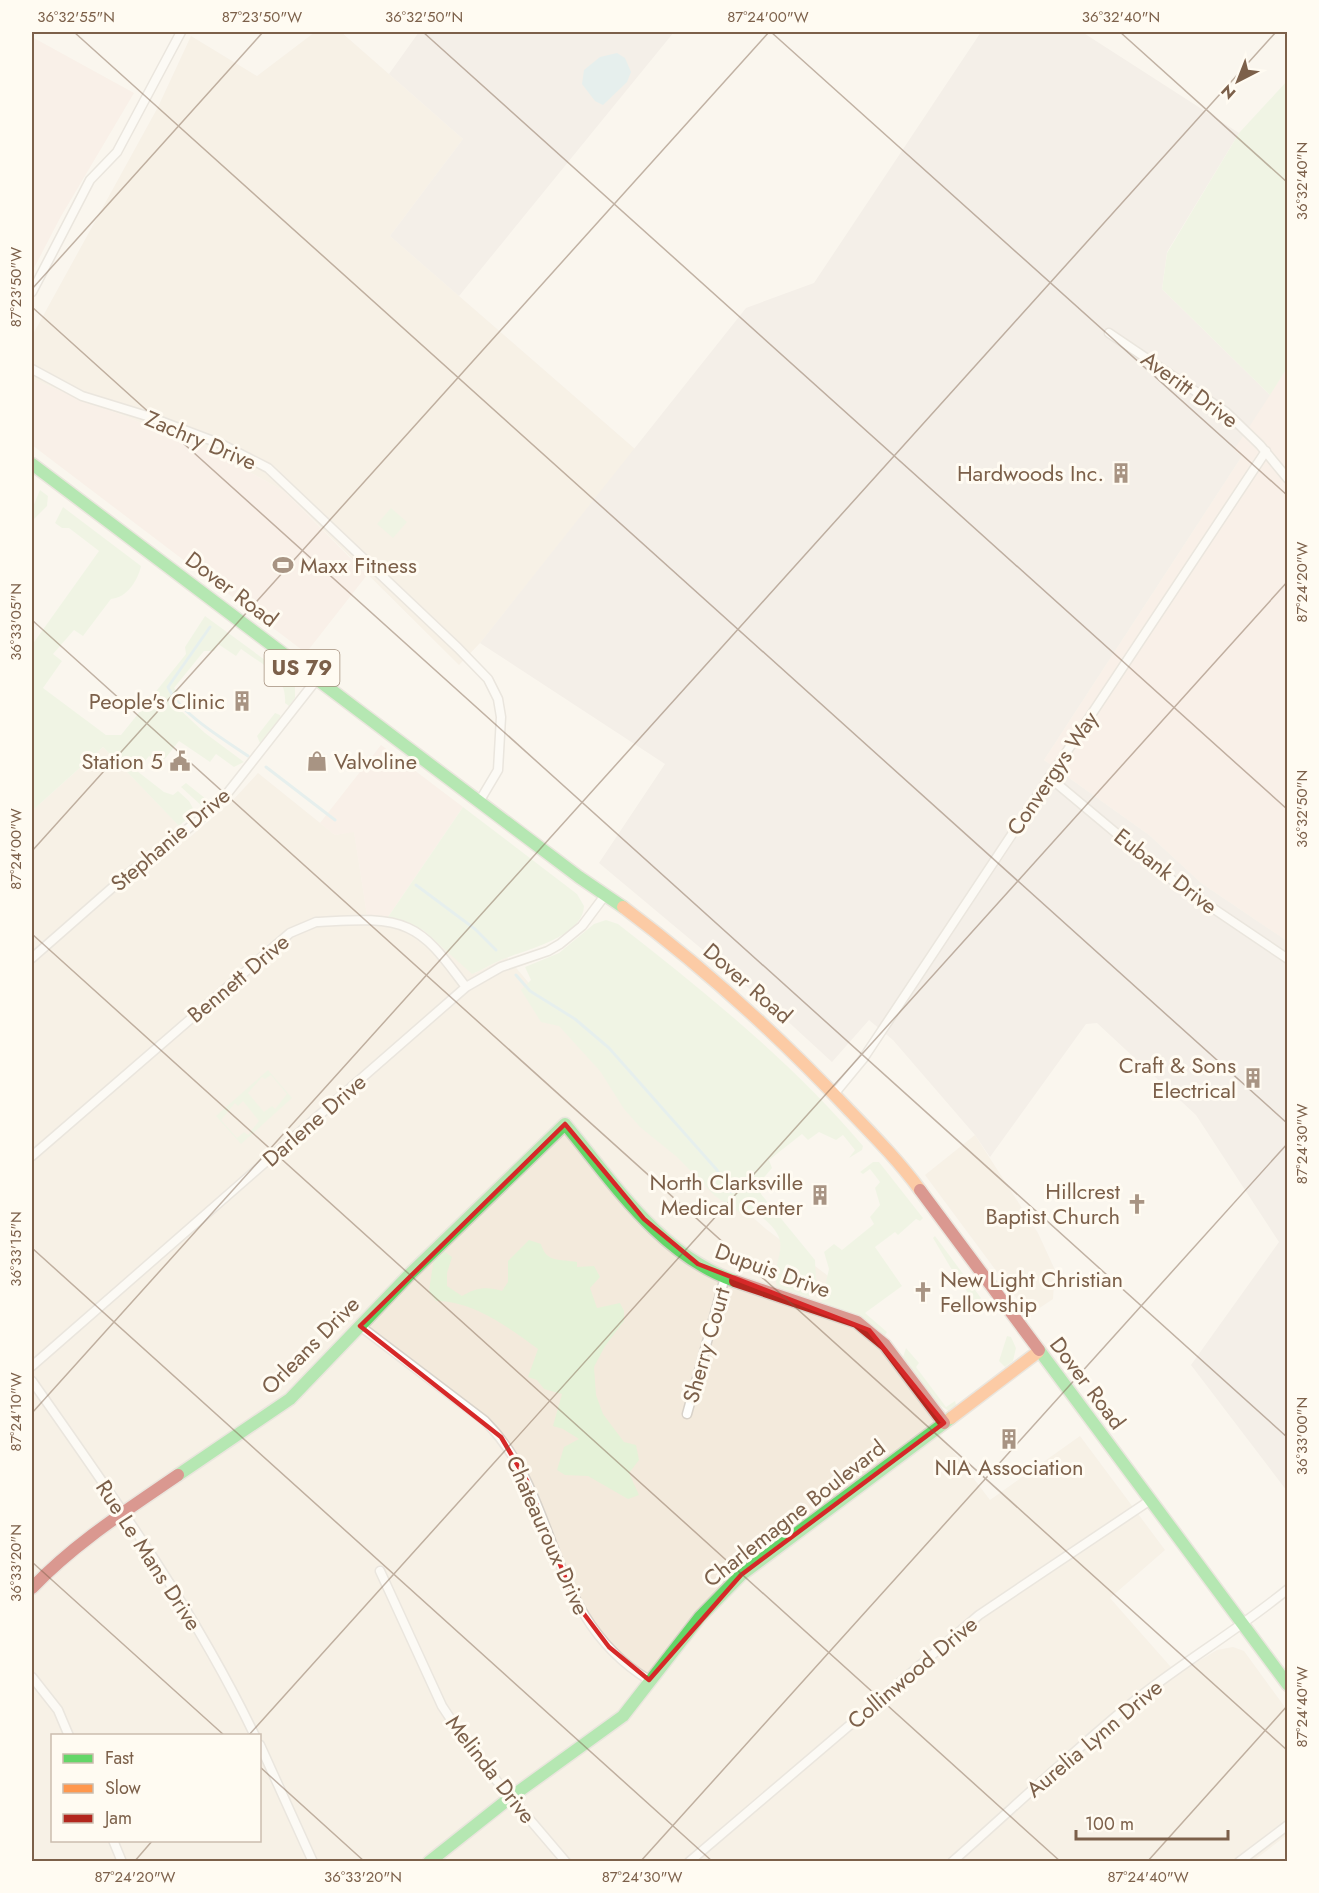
<svg xmlns="http://www.w3.org/2000/svg" width="1319" height="1893" viewBox="0 0 1319 1893" font-family="Jost,sans-serif">
  <style>
    .residential { fill: #f3eadc; fill-rule: evenodd }
    .commercial { fill: #f8e9df }
    .industrial { fill: #ede6df }
    .green { fill: #e5f2d8; fill-rule: evenodd }
    .water { fill: #cfe7eb }
    .lines { fill: none; stroke-linecap: round; stroke-linejoin: round }
    .stream { stroke: #cfe7eb; stroke-width: 3 }
    .street-casing { stroke: #d8d2c9; stroke-width: 11 }
    .fast-casing { stroke: #d8d2c9; stroke-width: 15 }
    .slow-casing { stroke: #d8d2c9; stroke-width: 15 }
    .jam-casing { stroke: #d8d2c9; stroke-width: 15 }
    .street { stroke: #fefefc; stroke-width: 8 }
    .fast { stroke: #63d668; stroke-width: 12 }
    .slow { stroke: #ff974d; stroke-width: 12 }
    .jam { stroke: #b3261e; stroke-width: 12 }
    .marked { fill: none; stroke: #d62828; stroke-width: 4.5; stroke-linejoin: round }
    .ticks { fill: none; stroke: #7c604a; stroke-width: 1.5; stroke-opacity: 0.45 }
    .labels { text-anchor: middle; stroke-width: 6; stroke-linejoin: round; paint-order: stroke }
    .shield { fill: #fffbf2; stroke: #a38e7c; stroke-width: 1.5 }
    .shield-label { font-size: 21px; font-weight: bold; fill: #7c604a }
    .street-label { font-size: 22px; fill: #7c604a; stroke: #fffbf2 }
    .poi-label { font-size: 22px; fill: #7c604a; stroke: #fffbf2; text-anchor: end }
    .neatline { fill: none; stroke: #7c604a; stroke-width: 2 }
    .ticks-label { font-size: 15px; text-anchor: middle; fill: #7c604a }
  </style>
  <rect width="100%" height="100%" fill="#faf6ee"/>
  <path class="residential" d="M315,32H341L463,139L390,236L635,449L480,643L459,665L284,491L209,450L32,379V336L158,107L191,36L257,76Z
    M103,747L190,837L232,801L258,773L335,835L354,831L367,915L394,918L413,924L475,973L507,957L650,1127L766,1229L848,1291L862,1318L893,1347L952,1424L940,1434L990,1500L1080,1436L1165,1550L1110,1598L1177,1674L1217,1650L1233,1647L1244,1651L1287,1710V1835L1252,1862L32,1861V811ZM52,1736H260V1840H52Z
    M975,1135L1038,1233L1055,1270L1053,1299L1029,1315L925,1175Z"/>
  <path class="commercial" d="M32,37L134,93L60,218L32,272Z
    M1287,368V941L1201,883L1149,835L1044,760L1242,456L1233,450Z
    M32,379L209,450L284,491L367,575L306,653L32,445Z
    M381,745L463,807L388,917L367,915L354,832L335,835L320,823Z"/>
  <path class="industrial" d="M419,32H674L459,296L390,236L463,139L389,74Z
    M981,32H1082L1239,133L1167,252L1162,289L1270,395L1234,450L1242,456L1044,760L1149,835L1201,883L1287,941V1491L1191,1365L1279,1242L1196,1115L1097,1023L1086,1024L990,1157L975,1135L893,1040L869,1020L832,1062L782,1016L599,863L665,764L480,643L746,308L814,283Z"/>
  <path class="green" d="M1287,81V368L1270,395L1162,289L1167,253L1239,133Z
    M40,490L48,496L47,506L32,521V509Z
    M63,507L141,566C138,580 127,598 111,599L83,636L74,630L53,654L62,661L43,688L106,735H121L186,654L185,647L205,616L291,679L295,685V698L289,706L285,703C287,674 262,665 241,649L236,656L218,644L214,651H204L174,688L179,693L176,706L205,733L244,762L234,767L216,754L210,762L179,741L160,765L149,756L137,771L164,792L173,795L178,791L189,801L195,812L179,826L103,747L32,811V645L99,551L69,528H62L55,523Z
    M391,508L407,522L393,538L377,524Z
    M275,713L280,715L281,719L263,742L260,743L257,736Z
    M186,783L206,799L204,808L181,787Z
    M463,807L577,894L584,906C583,936 529,949 506,958C494,962 483,970 472,974L423,930L388,917Z
    M606,920L618,924C705,992 791,1061 863,1146L862,1150L849,1158L855,1150L843,1135L836,1140L819,1132L808,1140L802,1134L769,1160L772,1168L760,1182L761,1194L815,1260L816,1280L809,1297L777,1288C769,1254 801,1245 755,1212L749,1219L715,1196L677,1157L640,1127L624,1109L600,1071L559,1026L541,1022L521,990L531,980L525,967L559,953L594,924Z
    M268,1070L292,1098L241,1144L216,1116ZM271,1075L287,1094L275,1109L272,1106L264,1112L248,1093L262,1077L265,1079ZM243,1101L259,1121L248,1135L244,1132L237,1138L221,1120L235,1103L238,1106Z
    M873,1162H879L923,1218L920,1221L916,1219L898,1235L895,1232L875,1247L902,1286L865,1313L887,1332L884,1337L862,1318L821,1303L829,1269L824,1252L834,1244L842,1250L874,1224L870,1217L880,1205L875,1188L880,1182L870,1169L863,1174L860,1172Z
    M935,1236L981,1298L976,1304L955,1275L933,1238Z
    M529,1240L541,1244C546,1263 560,1259 577,1262V1267L594,1266L600,1277L590,1288L597,1308L620,1303L624,1311V1321L605,1346L594,1367L596,1395L603,1414L624,1442L636,1445L639,1460L629,1473L639,1495L628,1499L588,1476L565,1475L557,1470L564,1447L579,1439L563,1429L553,1426L562,1394L544,1389L537,1380L528,1377L538,1349C508,1327 473,1301 436,1301L429,1291L434,1257L441,1249L452,1257L447,1273V1286L462,1296C475,1288 487,1286 502,1291L508,1282V1261Z
    M1007,1336L1011,1337L1016,1348L1013,1361L1005,1367L999,1361Z
    M906,1348L919,1363L916,1367L946,1407L955,1401L957,1408L952,1412C932,1405 913,1374 903,1357Z"/>
  <path class="water" d="M617,53L625,58L631,72L627,82L603,105L595,101L582,84L584,70L600,57Z"/>
  <g class="lines">
    <path class="stream" d="M210,627L168,687C179,713 225,740 248,756
      M266,767L335,820
      M416,885L475,929L496,950
      M516,975L530,991L575,1019L609,1048L717,1170L731,1192"/>
    <g class="street-casing">
      <path id="street" d="M32,292L90,180L117,152L181,32
        M1109,333L1226,412L1260,445L1288,479
        M32,369L82,396L147,416L221,444L268,468L458,648L488,679L498,699L501,717L498,770L479,802
        M1049,777L1177,884L1288,959
        M32,958L129,873L198,821L226,795L317,679
        M835,1093L863,1059L1266,451
        M32,1156L290,933L316,922C344,921 382,916 408,928C433,939 450,967 466,987
        M360,1326L485,1421C562,1498 544,1616 649,1680
        M32,1366L466,987L501,967L548,951L560,944L582,926L606,894
        M32,1381C112,1495 194,1609 255,1736
        M687,1414L725,1277
        M380,1571L442,1706L473,1753L566,1862
        M32,1677L58,1710L69,1736
        M260,1745L313,1862
        M113,1840L122,1862
        M689,1862L979,1615L1149,1501
        M952,1862C1012,1809 1071,1753 1133,1702C1183,1662 1238,1630 1288,1589
        M1239,1862L1288,1825"/>
    </g>
    <g class="fast-casing">
      <path id="fast" d="M32,464L579,877L623,907
        M1039,1350L1288,1685
        M178,1475L290,1399L410,1274L565,1124C614,1183 660,1255 735,1281
        M429,1862L511,1797L623,1716L700,1617L741,1575L951,1418"/>
    </g>
    <g class="slow-casing">
      <path id="slow" d="M623,907C703,967 778,1035 847,1108C872,1134 898,1160 920,1190
        M951,1418L1038,1352"/>
    </g>
    <g class="jam-casing">
      <path id="jam" d="M920,1190L1039,1350
        M735,1281L857,1322L885,1345L944,1423
        M32,1588C75,1543 127,1510 178,1475"/>
    </g>
    <use href="#street" class="street"/>
    <use href="#fast" class="fast"/>
    <use href="#slow" class="slow"/>
    <use href="#jam" class="jam"/>
  </g>
  <path d="M0 0H1319V1893H0ZM565,1124L644,1219L698,1264L869,1330L944,1423L741,1575L649,1680L609,1647L575,1602L527,1481L501,1437L360,1326Z" fill="#faf6ee" fill-opacity=".55" fill-rule="evenodd"/>
  <path class="marked" d="M565,1124L644,1219L698,1264L869,1330L944,1423L741,1575L649,1680L609,1647L575,1602L527,1481L501,1437L360,1326Z"/>
  <path class="ticks" d="M74,32L1288,1124M423,32L1288,810M771,32L1288,496M1120,32L1288,183M32,289L263,32M32,307L1288,1438M32,620L1288,1751M32,851L769,32M32,934L1061,1862M32,1248L713,1862M32,1413L1276,32M32,1562L225,1736M248,1736L1288,581M260,1767L365,1862M134,1862L153,1840M640,1862L1288,1143M1147,1862L1288,1705"/>
  <defs>
    <g id="building-bare" transform="scale(1.62)"><path d="M-4-6H4V6H1V3H-1V6H-4ZM-2.5-4.3h1.7v1.8h-1.7ZM.8-4.3h1.7v1.8H.8ZM-2.5-1h1.7V.8h-1.7ZM.8-1h1.7V.8H.8Z" fill="#a89483" stroke="#fffbf2" stroke-width="2.5" paint-order="stroke"/></g>
    <g id="stadium-bare" transform="scale(1.62)"><path d="M0-5a6.5 5 0 1 0 0 10a6.5 5 0 1 0 0-10ZM-3.5-1.8h7v3.6h-7Z" fill="#a89483" stroke="#fffbf2" stroke-width="2.5" paint-order="stroke"/></g>
    <g id="civic-bare" transform="scale(1.62)"><path d="M-.6-6.5H3V-4.5H.6V-3L4-1V1h2V6H-6V1h2V-1L-.6-3ZM-1.2 2.5V6h2.4V2.5Z" fill="#a89483" stroke="#fffbf2" stroke-width="2.5" paint-order="stroke"/></g>
    <g id="shop-bare" transform="scale(1.62)"><path d="M-5-2.5h2.3a2.7 3.5 0 0 1 5.4 0H5L5.5 6h-11ZM-1.5-2.5h3a1.5 2.3 0 0 0-3 0Z" fill="#a89483" stroke="#fffbf2" stroke-width="2.5" paint-order="stroke"/></g>
    <g id="church-bare" transform="scale(1.62)"><path d="M-1.2-6h2.4v3.5h3.3v2.4h-3.3V6h-2.4V-.1h-3.3v-2.4h3.3Z" fill="#a89483" stroke="#fffbf2" stroke-width="2.5" paint-order="stroke"/></g>
  </defs>
  <g fill-rule="evenodd">
    <use href="#building-bare" x="1121" y="473"/>
    <use href="#stadium-bare" x="283" y="565"/>
    <use href="#building-bare" x="242" y="701"/>
    <use href="#civic-bare" x="180" y="761"/>
    <use href="#shop-bare" x="317" y="761"/>
    <use href="#building-bare" x="1253" y="1078"/>
    <use href="#building-bare" x="820" y="1195"/>
    <use href="#church-bare" x="1137" y="1204"/>
    <use href="#church-bare" x="923" y="1292"/>
    <use href="#building-bare" x="1009" y="1439"/>
  </g>
  <g class="labels">
    <rect class="shield" x="264.5" y="650" width="75" height="36" rx="4.5"/>
    <g class="shield-label">
      <text x="302" y="675">US 79</text>
    </g>
    <g class="street-label">
      <text transform="translate(1190 389) rotate(36)" y="8">Averitt Drive</text>
      <text transform="translate(201 440) rotate(23)" y="8">Zachry Drive</text>
      <text transform="translate(232 589) rotate(37)" y="8">Dover Road</text>
      <text transform="translate(1052 773) rotate(-56)" y="8">Convergys Way</text>
      <text transform="translate(170 839) rotate(-40)" y="8">Stephanie Drive</text>
      <text transform="translate(1166 871) rotate(38)" y="8">Eubank Drive</text>
      <text transform="translate(238 978) rotate(-40)" y="8">Bennett Drive</text>
      <text transform="translate(748 983) rotate(41)" y="8">Dover Road</text>
      <text transform="translate(314 1120) rotate(-41)" y="8">Darlene Drive</text>
      <text transform="translate(773 1270) rotate(20)" y="8">Dupuis Drive</text>
      <text transform="translate(310 1345) rotate(-45)" y="8">Orleans Drive</text>
      <text transform="translate(706 1345) rotate(-74)" y="8">Sherry Court</text>
      <text transform="translate(1088 1383) rotate(53)" y="8">Dover Road</text>
      <text transform="translate(794 1513) rotate(-38)" y="8">Charlemagne Boulevard</text>
      <text transform="translate(548 1535) rotate(66)" y="8">Chateauroux Drive</text>
      <text transform="translate(149 1555) rotate(57)" y="8">Rue Le Mans Drive</text>
      <text transform="translate(912 1672) rotate(-40)" y="8">Collinwood Drive</text>
      <text transform="translate(1094 1738) rotate(-40)" y="8">Aurelia Lynn Drive</text>
      <text transform="translate(491 1769) rotate(52)" y="8">Melinda Drive</text>
    </g>
    <g class="poi-label">
      <text x="1104" y="481">Hardwoods Inc.</text>
      <text x="300" y="573" text-anchor="start">Maxx Fitness</text>
      <text x="225" y="709">People's Clinic</text>
      <text x="163" y="769">Station 5</text>
      <text x="334" y="769" text-anchor="start">Valvoline</text>
      <text x="1236" y="1073">Craft &amp; Sons<tspan x="1236" dy="25">Electrical</tspan></text>
      <text x="803" y="1190">North Clarksville<tspan x="803" dy="25">Medical Center</tspan></text>
      <text x="1120" y="1199">Hillcrest<tspan x="1120" dy="25">Baptist Church</tspan></text>
      <text x="940" y="1287" text-anchor="start">New Light Christian<tspan x="940" dy="25">Fellowship</tspan></text>
      <text x="1009" y="1475" text-anchor="middle">NIA Association</text>
    </g>
  </g>
  <rect width="1319" height="1893" fill="none" stroke="#fffbf2" stroke-width="66"/>
  <rect x="51" y="1734" width="210" height="108" fill="#fffbf2" stroke="#cbbdaf" stroke-width="1.5"/>
  <rect x="63" y="1754" width="30" height="9" fill="#63d668" stroke="#cbbdaf" stroke-width="1.5"/>
  <text x="105" y="1764" font-size="18" fill="#7c604a">Fast</text>
  <rect x="63" y="1784" width="30" height="9" fill="#ff974d" stroke="#cbbdaf" stroke-width="1.5"/>
  <text x="105" y="1794" font-size="18" fill="#7c604a">Slow</text>
  <rect x="63" y="1814" width="30" height="9" fill="#b3261e" stroke="#cbbdaf" stroke-width="1.5"/>
  <text x="105" y="1824" font-size="18" fill="#7c604a">Jam</text>
  <g transform="translate(1238 81) rotate(222)" stroke="#fffbf2" stroke-width="4.5" paint-order="stroke">
  <path d="M0-4.5L10 22L0 15L-10 22Z" fill="#7c604a"/>
  <text y="-9" font-size="16" font-weight="bold" text-anchor="middle" fill="#7c604a">N</text>
  </g>
  <path d="M1076 1830v9h152v-9" fill="none" stroke="#7c604a" stroke-width="3"/>
  <text x="1085" y="1830" font-size="18" fill="#7c604a" stroke="#fffbf2" stroke-width="4.5" paint-order="stroke">100 m</text>
  <rect x="33" y="33" width="1253" height="1827" class="neatline"/>
  <g class="ticks-label">
    <text x="76" y="22">36°32'55"N</text>
    <text x="262" y="22">87°23'50"W</text>
    <text x="424" y="22">36°32'50"N</text>
    <text x="768" y="22">87°24'00"W</text>
    <text x="1121" y="22">36°32'40"N</text>
    <text transform="translate(1302 181) rotate(-90)" y="5">36°32'40"N</text>
    <text transform="translate(16 287) rotate(-90)" y="5">87°23'50"W</text>
    <text transform="translate(1302 582) rotate(-90)" y="5">87°24'20"W</text>
    <text transform="translate(16 622) rotate(-90)" y="5">36°33'05"N</text>
    <text transform="translate(1302 809) rotate(-90)" y="5">36°32'50"N</text>
    <text transform="translate(16 849) rotate(-90)" y="5">87°24'00"W</text>
    <text transform="translate(1302 1144) rotate(-90)" y="5">87°24'30"W</text>
    <text transform="translate(16 1249) rotate(-90)" y="5">36°33'15"N</text>
    <text transform="translate(16 1412) rotate(-90)" y="5">87°24'10"W</text>
    <text transform="translate(1302 1436) rotate(-90)" y="5">36°33'00"N</text>
    <text transform="translate(16 1563) rotate(-90)" y="5">36°33'20"N</text>
    <text transform="translate(1302 1707) rotate(-90)" y="5">87°24'40"W</text>
    <text x="135" y="1882">87°24'20"W</text>
    <text x="363" y="1882">36°33'20"N</text>
    <text x="642" y="1882">87°24'30"W</text>
    <text x="1148" y="1882">87°24'40"W</text>
  </g>
</svg>
